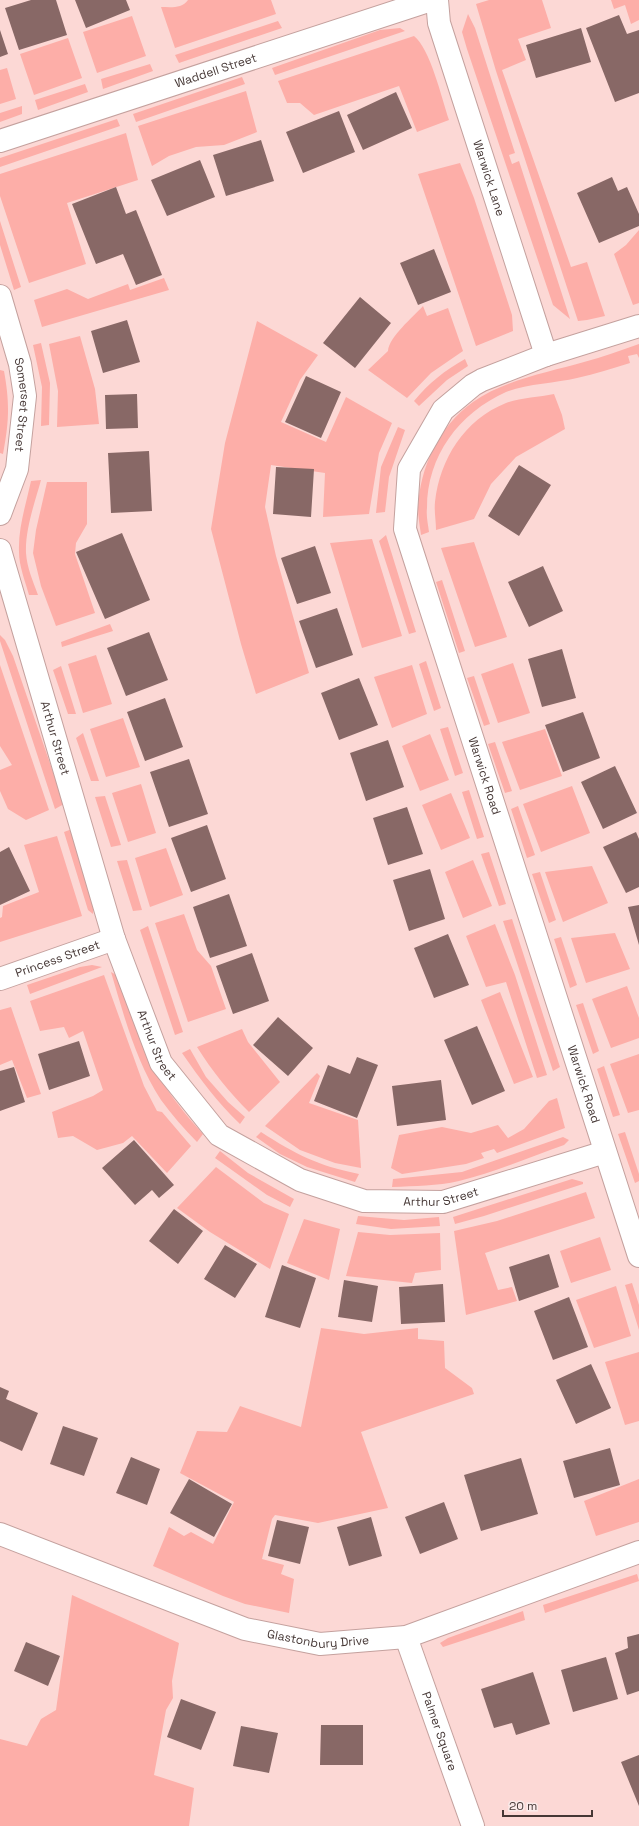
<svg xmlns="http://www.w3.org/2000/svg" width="639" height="1826" viewBox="0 0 639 1826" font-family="'Space Grotesk',sans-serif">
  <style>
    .green { fill: #fdaea8 }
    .building { fill: #886866 }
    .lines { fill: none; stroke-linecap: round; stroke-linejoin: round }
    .minor-casing { stroke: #c4a19e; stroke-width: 24 }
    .minor { stroke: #fff; stroke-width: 22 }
    .labels { text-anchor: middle; stroke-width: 4; stroke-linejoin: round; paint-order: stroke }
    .street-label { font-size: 12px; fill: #453735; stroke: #faebea }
  </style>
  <rect width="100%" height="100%" fill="#fcd8d5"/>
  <path class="green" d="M188,0H271L276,14L175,48L161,7C170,7 182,9 188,0Z
    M489,0H542L551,28L518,39L526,60L502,70L571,267L587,262L605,316L587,320L578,321L496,71L476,4Z
    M611,0H639V20L631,24L625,5L614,9Z
    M468,14L475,28L515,153L509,155L512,164L519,161L570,319L553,305L467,49L462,32Z
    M132,16L146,56L97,73L83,32Z
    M278,21L282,28L179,63L175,55Z
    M400,28L405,31L275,75L272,68L380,30Z
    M414,36C430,48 442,99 449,120L417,132L399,86L314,115L300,103H287L278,81Z
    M68,38L82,78L34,95L20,54Z
    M150,64L153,71L103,89L101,79Z
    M7,68L16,99L0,104V70Z
    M242,77L245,84L136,122L133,114Z
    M85,84L88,92L38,110L35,100Z
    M246,91L257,132L224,145L196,147L169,156L152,166L138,126Z
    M22,106V114L0,122V113Z
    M117,119L120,126L0,167V158Z
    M126,133L138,180L67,203L86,264L29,283L0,196V174Z
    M460,163L474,198L512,315L513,331L476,346L418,174Z
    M0,221L21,287L14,290L0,245Z
    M639,230V303L633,305L614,254L626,245Z
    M164,278L169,290L42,327L34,300L67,289L88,299L128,284L130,290Z
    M423,306L427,316L448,308L463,351L431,373L407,398L368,370L388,351C389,337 413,317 423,306Z
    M257,321L318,355L300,380L281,422L326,442L346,397L392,423L379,453L369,514L323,517L325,473L271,465L265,507L276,556L309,673L256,694L241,644L211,529L225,443Z
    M80,336L95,389L99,424L57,427L58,391L49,344Z
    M41,343L50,383L49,425L41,426L42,387L33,345Z
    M639,344V358L637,354L628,356L630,363C613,368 595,374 577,378C556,383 526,384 506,392C459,413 427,456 427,508C426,516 428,524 429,532L421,535C420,527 418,517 418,508C420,467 439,426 473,402C504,380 549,372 584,362C603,357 621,350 639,344Z
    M465,359L468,366L447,380L419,406L414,401C430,382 444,371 465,359Z
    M0,370L4,371C10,404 9,421 3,454L0,453Z
    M554,394L562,415L565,429L516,457L491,484L474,519L436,530C436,521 434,511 435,502C440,459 464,420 506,403C520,398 539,397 554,394Z
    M398,427L405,430L389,477L385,512L376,513L381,467Z
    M41,480C35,502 25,529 26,553C27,568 33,581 38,595H29C25,581 19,566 19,552C18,528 26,504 31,481Z
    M47,482H87V524L76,543L75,554L95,613L56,626L41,586L33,553L36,530Z
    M386,535L416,632L409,634L379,541Z
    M372,539L402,636L362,648L330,543Z
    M474,542L507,637L475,647L441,548Z
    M442,580L465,651L459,653L436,582Z
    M110,624L113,631L62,647L61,642Z
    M0,635L5,640L13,656L64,804L55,809L0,641Z
    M96,655L112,704L83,713L68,664Z
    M426,661L441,708L434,711L419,664Z
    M513,663L530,713L498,723L481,674Z
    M0,665L49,810L26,820L8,809L0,791V770L12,765L0,746Z
    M412,665L427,714L392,728L374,677Z
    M61,666L76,714H68L53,670Z
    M474,676L490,724L484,726L467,678Z
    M123,718L140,767L106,777L90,729Z
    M448,727L463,773L455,776L440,729Z
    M545,729L562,776L520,790L502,742Z
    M83,733L99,781H91L76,738Z
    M430,734L449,780L420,791L402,746Z
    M495,742L512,791L505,793L488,744Z
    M141,784L156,833L128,842L112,793Z
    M572,786L590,833L541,852L523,804Z
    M469,790L484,837L477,839L462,792Z
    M451,793L470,838L441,850L422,805Z
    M105,796L121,845L111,847L95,797Z
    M518,806L535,855L527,858L511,809Z
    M72,829L94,901L93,914L88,910L64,832Z
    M57,836L82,916L0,942V918L2,917L3,906L39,892L24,845Z
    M166,848L183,895L150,907L135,858Z
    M489,852L506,904L499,906L481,854Z
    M127,860L142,910L133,911L117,861Z
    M473,860L492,906L463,918L445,872Z
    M592,866L608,903L563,922L545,872Z
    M540,872L556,920L549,923L532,874Z
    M184,914L197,950L211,966L226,1009L188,1022L155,923Z
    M512,919L560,1067L553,1071L503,921Z
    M495,924L515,975L547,1075L537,1078L506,982L486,987L466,936Z
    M148,926L183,1032L175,1035L140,930Z
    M615,933L630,969L586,983L571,938Z
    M561,937L577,985L570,988L554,939Z
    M92,965L102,967L30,994L27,985L80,967Z
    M111,972C128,979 135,1017 140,1034C152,1073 176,1104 203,1134L197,1142C184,1129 172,1115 161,1100C136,1062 124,1016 111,972Z
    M104,975L144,1086L157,1111L162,1112L191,1146L167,1173L132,1136L123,1143L97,1150L73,1136L58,1138L52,1112L93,1096L103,1090L83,1031L69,1038L64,1027L40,1031L30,1001Z
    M627,986L639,1018V1038L611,1048L592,999Z
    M500,992L533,1077L514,1084L481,1000Z
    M583,1003L599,1051L593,1054L576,1005Z
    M11,1007L41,1094L27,1098L12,1060L0,1065V1010Z
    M242,1029L248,1042L280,1082L249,1112C229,1092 212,1071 197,1047Z
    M190,1049L206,1077L228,1102L245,1117L240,1124C217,1102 200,1079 182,1053Z
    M639,1054V1110L628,1113L610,1064Z
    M604,1066L620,1115L613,1117L597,1069Z
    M317,1073L320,1076L309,1103L358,1120L361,1168L335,1163L300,1150L265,1126Z
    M557,1098L565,1128L497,1153L494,1149L481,1153L484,1158L466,1164L402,1174L391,1168L399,1135L442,1127L471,1133L498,1125L508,1138L524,1129L549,1101Z
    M261,1132C297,1155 316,1165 359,1174L355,1182L307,1167L280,1154L256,1137Z
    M625,1132L639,1174V1181L635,1183L618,1134Z
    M563,1137L569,1140L564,1145C530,1157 495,1172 459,1181C437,1186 415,1186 392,1187L393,1179L462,1172Z
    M220,1151L248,1173L294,1199L290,1207L267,1195L215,1158Z
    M216,1167L264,1203L289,1214L270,1269L210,1232L177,1208Z
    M572,1179L583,1182V1184L484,1216L455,1224L453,1217Z
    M586,1192L595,1218L485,1253L498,1290L512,1287L517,1301L466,1315L454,1231L497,1221Z
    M358,1216L404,1220L439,1217L440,1226L391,1229L356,1224Z
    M304,1219L340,1229L329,1280L287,1263Z
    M358,1232L390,1235L440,1233L441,1270L415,1273L412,1283L346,1276Z
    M600,1237L611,1270L571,1283L560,1251Z
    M632,1283L639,1305V1330L625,1285Z
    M616,1286L631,1336L594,1348L576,1300Z
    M321,1328L364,1334L418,1328V1339L444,1341L445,1368L472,1388L474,1394L361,1432L388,1508L318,1523L275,1515L272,1519L262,1559L284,1565L281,1574L294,1579L289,1613L245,1604L223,1596L153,1566L169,1527L184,1536L191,1532L213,1544L234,1502L180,1473L197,1431L227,1432L240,1406L301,1427Z
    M639,1352V1421L625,1425L605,1362Z
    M639,1479V1522L596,1536L584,1501Z
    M637,1574L639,1581L545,1613L543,1605Z
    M72,1595L179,1643L172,1681L173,1698L166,1710L154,1775L194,1788L189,1826H0V1739L27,1746L41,1719L56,1710Z
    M523,1611L525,1620L443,1647L440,1643L448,1638Z"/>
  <path class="building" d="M31,0H56L67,35L19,50L5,8Z
    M75,0H126L130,10L86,28Z
    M619,15L627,34L639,30V93L615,102L586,28Z
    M581,28L591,62L536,78L526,45Z
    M0,30L8,54L0,57Z
    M396,92L412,128L363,150L347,115Z
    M339,111L355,152L303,173L286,132Z
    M261,140L274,181L226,196L213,155Z
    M200,160L215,197L167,216L151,180Z
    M612,177L618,191L627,187L639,214V226L599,243L577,193Z
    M116,187L126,214L136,210L162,275L136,285L123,254L96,264L72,204Z
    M434,249L451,292L418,305L400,263Z
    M360,297L391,323L355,368L323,343Z
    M127,320L140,362L103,373L91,331Z
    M306,376L341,392L321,438L285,422Z
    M137,394L138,428L106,429L105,395Z
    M149,451L152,511L111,513L108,453Z
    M519,465L551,485L519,536L488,516Z
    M276,467L314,469L311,517L273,514Z
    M122,533L150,600L105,619L76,552Z
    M315,546L331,593L297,604L281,558Z
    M543,566L563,611L529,627L508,582Z
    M337,608L353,655L316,668L299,621Z
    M149,632L168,680L126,696L107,648Z
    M562,649L576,698L542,707L528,659Z
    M359,678L378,725L339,740L321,693Z
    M165,698L183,747L145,761L127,712Z
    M583,712L600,758L563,772L545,725Z
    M388,740L404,787L366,801L350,753Z
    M189,759L208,814L169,827L150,772Z
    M615,766L637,813L603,829L581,782Z
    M407,807L423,854L388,865L373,818Z
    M207,825L226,879L191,892L171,838Z
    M636,832L639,839V887L626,893L603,847Z
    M9,847L30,891L0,905V852Z
    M430,869L445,919L409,931L393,880Z
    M229,894L247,946L210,958L193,907Z
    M639,905V945L628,907Z
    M448,934L469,985L434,998L414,948Z
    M252,953L269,1001L233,1014L216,966Z
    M278,1017L313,1048L288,1076L253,1045Z
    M477,1026L505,1091L472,1105L444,1040Z
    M79,1041L90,1076L49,1090L38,1054Z
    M357,1057L378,1065L357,1118L314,1101L328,1065L350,1074Z
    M14,1067L25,1102L0,1111V1071Z
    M441,1080L446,1120L397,1126L392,1086Z
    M134,1140L174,1185L159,1198L152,1190L135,1205L102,1168Z
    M174,1209L203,1231L178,1264L149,1241Z
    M225,1245L257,1264L235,1298L204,1279Z
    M549,1254L559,1287L519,1301L509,1267Z
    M282,1265L316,1278L300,1328L265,1317Z
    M344,1280L378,1286L372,1322L338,1317Z
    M443,1284L445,1322L401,1324L399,1287Z
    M569,1297L588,1347L553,1360L534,1311Z
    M591,1364L611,1408L576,1424L556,1380Z
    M0,1387L9,1391L6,1399L38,1413L22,1451L0,1441Z
    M63,1426L98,1438L84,1476L50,1464Z
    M610,1448L620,1485L574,1498L563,1461Z
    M131,1457L160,1469L147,1505L116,1493Z
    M521,1458L538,1514L481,1531L464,1475Z
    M189,1479L232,1504L214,1537L170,1513Z
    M444,1502L458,1539L420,1554L405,1517Z
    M371,1517L382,1556L349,1566L337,1527Z
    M277,1520L309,1527L300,1564L268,1556Z
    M639,1634V1691L627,1695L615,1653L628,1648L627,1637Z
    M26,1642L60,1656L48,1686L14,1671Z
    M606,1657L618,1699L573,1712L561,1670Z
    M533,1672L550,1724L516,1735L512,1723L494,1728L481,1689Z
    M181,1699L216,1712L201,1750L167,1737Z
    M321,1725H363V1765H320Z
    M241,1726L278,1733L269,1773L233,1766Z
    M639,1755V1806L621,1762Z"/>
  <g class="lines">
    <g class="minor-casing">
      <g id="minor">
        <path id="s1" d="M437,0L439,23L546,355"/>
        <path id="s2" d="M0,141L431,0"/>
        <path id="s3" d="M0,296L20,364L25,396L17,469L0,514"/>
        <path id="s4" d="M639,326L546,355L482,380L473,385L443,410L409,469L405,529L639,1256"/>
        <path id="s5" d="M0,550L114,939L161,1063L219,1135L300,1180L364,1201L443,1202L605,1152"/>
        <path id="s6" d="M0,979L114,939"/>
        <path id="s7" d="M0,1534L245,1629L320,1644L406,1637L639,1552"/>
        <path id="s8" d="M406,1637L473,1826"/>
      </g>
    </g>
    <use href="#minor" class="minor"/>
  </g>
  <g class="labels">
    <g class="street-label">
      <text dy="4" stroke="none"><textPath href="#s2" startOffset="227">Waddell Street</textPath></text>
      <text dy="4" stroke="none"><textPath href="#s1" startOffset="186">Warwick Lane</textPath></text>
      <text dy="4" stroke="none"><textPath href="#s3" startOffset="112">Somerset Street</textPath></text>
      <text dy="4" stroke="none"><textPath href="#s5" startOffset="196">Arthur Street</textPath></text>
      <text dy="4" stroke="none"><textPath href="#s4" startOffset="603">Warwick Road</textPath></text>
      <text dy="4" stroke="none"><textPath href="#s6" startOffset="61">Princess Street</textPath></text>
      <text dy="4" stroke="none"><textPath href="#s5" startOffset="520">Arthur Street</textPath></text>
      <text dy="4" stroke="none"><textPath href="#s4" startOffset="927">Warwick Road</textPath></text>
      <text dy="4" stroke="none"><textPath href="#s5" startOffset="868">Arthur Street</textPath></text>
      <text dy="4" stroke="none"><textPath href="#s7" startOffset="337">Glastonbury Drive</textPath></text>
      <text dy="4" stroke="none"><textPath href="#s8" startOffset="100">Palmer Square</textPath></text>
    </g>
  </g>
  <path d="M503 1810v6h89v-6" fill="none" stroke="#453735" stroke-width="2"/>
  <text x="509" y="1810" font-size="12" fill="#453735" stroke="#faebea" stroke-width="3" paint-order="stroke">20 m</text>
</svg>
